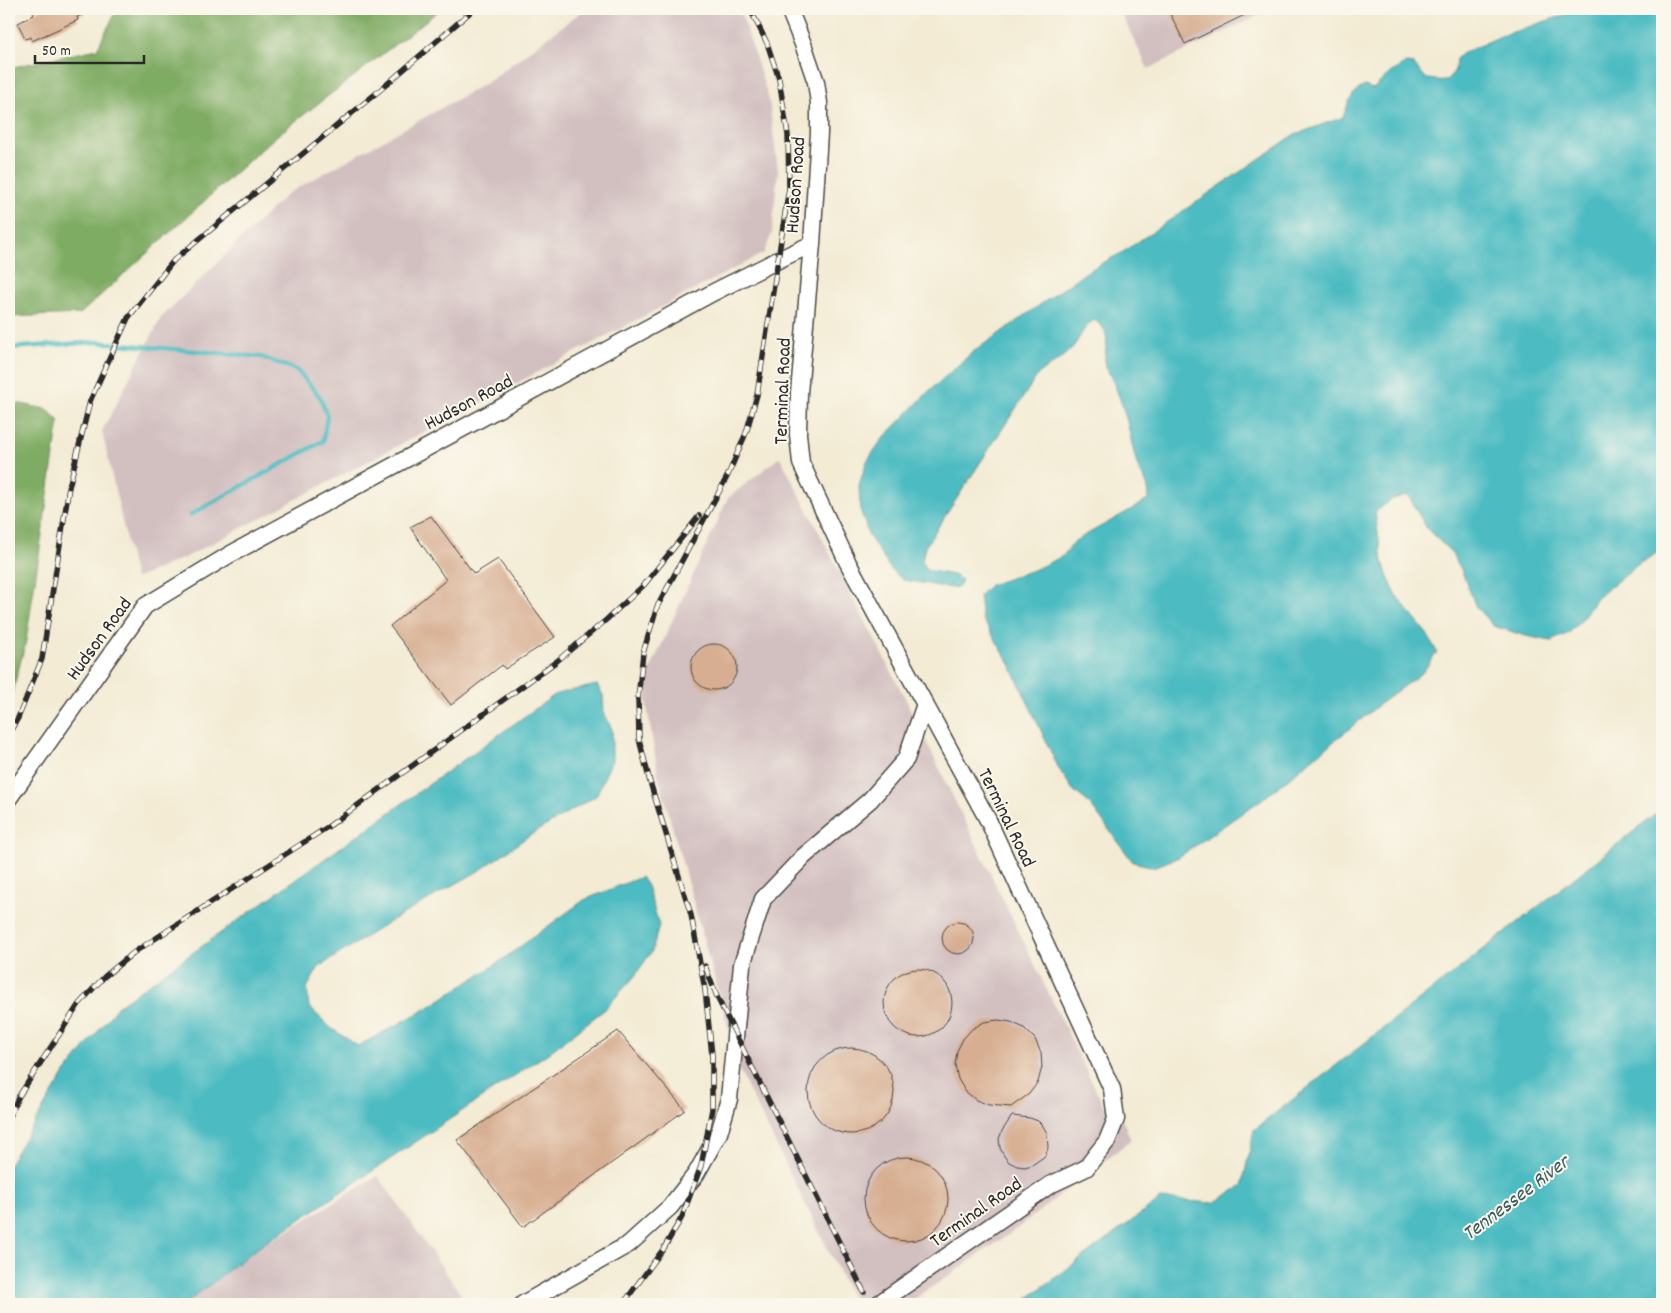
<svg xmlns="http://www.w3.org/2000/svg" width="1671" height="1313" viewBox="0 0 1671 1313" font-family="Dekko,sans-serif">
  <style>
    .industrial { fill: #d2bfc0 }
    .forest { fill: #7fac64; stroke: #556c48 }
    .water { fill: #4dbcc2; stroke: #3c7476 }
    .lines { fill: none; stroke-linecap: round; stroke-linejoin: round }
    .stream { stroke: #4dbcc2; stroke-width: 4.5 }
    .building { fill: #d7ae91 }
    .street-casing { stroke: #494844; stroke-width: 19 }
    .street { stroke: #fff; stroke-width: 16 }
    .rail-casing { stroke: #2b2b2b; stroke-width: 5.5 }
    .rail { stroke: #fbf7ec; stroke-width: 4; stroke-dasharray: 11; stroke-linecap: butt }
    .labels { text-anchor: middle; stroke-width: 4; stroke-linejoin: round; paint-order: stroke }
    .street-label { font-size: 20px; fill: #2b2b2b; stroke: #fbf7ec }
    .water-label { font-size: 21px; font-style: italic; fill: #375e60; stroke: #fbf7ec }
  </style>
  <rect width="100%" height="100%" fill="#fbf7ec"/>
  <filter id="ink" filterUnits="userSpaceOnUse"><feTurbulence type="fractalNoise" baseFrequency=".02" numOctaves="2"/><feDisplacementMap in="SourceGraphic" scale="10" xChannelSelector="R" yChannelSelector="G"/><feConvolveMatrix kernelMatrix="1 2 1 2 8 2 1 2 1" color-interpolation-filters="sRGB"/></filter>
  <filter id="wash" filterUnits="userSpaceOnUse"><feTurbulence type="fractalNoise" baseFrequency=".0096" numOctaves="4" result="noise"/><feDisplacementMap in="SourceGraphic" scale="20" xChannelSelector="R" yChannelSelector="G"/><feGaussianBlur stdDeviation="1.12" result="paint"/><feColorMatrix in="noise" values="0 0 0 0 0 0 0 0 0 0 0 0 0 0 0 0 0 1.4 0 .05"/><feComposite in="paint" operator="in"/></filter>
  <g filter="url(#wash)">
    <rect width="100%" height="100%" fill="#f3ebd4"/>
    <path class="industrial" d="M585,9H738L743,18L769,100L778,170L772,233L764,253L190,555L135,579L102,431L161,318L287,194L488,82Z
      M1119,9H1271L1148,69Z
      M780,457L905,698L1104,1107L1123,1121L1131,1140L1015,1230L907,1304H856L845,1284L741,1074L659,779L646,701L650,670L728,498Z
      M378,1176L468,1304H185L253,1251Z"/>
    <path class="forest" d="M117,9H441L275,137L80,314L9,317V68L97,49Z
      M16,403L47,409L59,421L26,641L11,698L9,701V405Z"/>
    <path class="water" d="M1582,9H1662V550L1640,563L1597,597L1581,621L1569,633L1551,641L1526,636L1493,626L1476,607L1461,569L1450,551L1427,529L1408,495L1393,499L1375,512L1381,554L1387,575L1397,597L1427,634L1437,652L1423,672L1386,699L1268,795L1179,857L1154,867L1133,862L1089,803L1073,790L1059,769L1009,662L982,618L979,596L990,585L1036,569L1063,556L1075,541L1148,500C1150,479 1141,479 1136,461C1131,443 1129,425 1123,408C1119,394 1113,382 1107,369C1099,353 1118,334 1094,320C1083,327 1080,339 1072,348C1062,359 1051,366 1039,373L925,547L922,561L926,570L953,575L962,580L959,587L951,588L903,580L891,570L869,536L860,509L859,485L867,461L881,441L928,392L973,352L1088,271L1123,252L1294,135L1343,117C1349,103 1350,92 1365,86L1373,89L1390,73L1406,63L1413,64L1427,79L1447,81L1455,70L1456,59L1461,54L1501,36Z
      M597,685L603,695L604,714L612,729V760L596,796L527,837L482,869L389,922L319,967L307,988L309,1007L331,1028L358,1046L424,1010L495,965L584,900L641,877L647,886L659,925L652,951L634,977L604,1010L547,1054L253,1251L185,1304H9V1164L65,1073L118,1006L556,694Z
      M1662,809V1304H1020L1161,1199L1213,1203L1242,1186L1254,1130Z"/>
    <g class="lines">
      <path class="stream" d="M9,348L97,342L261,357L297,370L320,397L327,416L323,441L190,515"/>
    </g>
    <g id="blocks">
      <path class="building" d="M41,9H94L77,17L78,20L32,41L31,37L25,39L18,23L34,15L33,13Z
        M1168,9H1257L1185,44Z
        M431,516L474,574L498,559L555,637L505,669L502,665L451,705L390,626L446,580L410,527Z
        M691 667a23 23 0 1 1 46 0a23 23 0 1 1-46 0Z
        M942 938a16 16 0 1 1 32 0a16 16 0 1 1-32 0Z
        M884 1003a34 34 0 1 1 68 0a34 34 0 1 1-68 0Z
        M998,1020L1011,1022L1024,1028L1035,1039L1041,1053L1042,1067L1038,1082L1029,1094L1011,1107L989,1105L976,1100L965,1091L958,1079L955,1065L957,1051L963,1039L972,1029L984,1022Z
        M618,1031L685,1110L523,1227L457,1140Z
        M808 1091a43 43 0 1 1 86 0a43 43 0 1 1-86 0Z
        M1012,1116L1030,1118L1038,1121L1043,1126L1047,1133L1048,1148L1045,1156L1032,1165L1025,1167L1017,1166L1009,1162L1004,1156L1000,1148L999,1139L1002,1131Z
        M864 1199a42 42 0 1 1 84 0a42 42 0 1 1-84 0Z"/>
    </g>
  </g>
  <g filter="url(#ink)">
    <use href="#blocks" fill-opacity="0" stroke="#494844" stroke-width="1"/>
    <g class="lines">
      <g class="street-casing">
        <path id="street" d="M789,9L803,44L816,82L819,103V133L812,244L799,393L798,434L801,463L848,563L988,820L1112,1089L1116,1119L1107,1141L1086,1168L1050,1185L878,1304
          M9,798L145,606L229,555L714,292L778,260L812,244
          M523,1304L629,1244L670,1207L696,1174L719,1133L729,1099L742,965L763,899L804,856L870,800L906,759L925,704"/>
      </g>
      <use href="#street" class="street"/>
      <g class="rail-casing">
        <path id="rail" d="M9,733L18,718L42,659L69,487L90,401L128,318L174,260L380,90L474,9
          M705,966L718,999L735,1033L864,1292
          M9,1116L19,1096L79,1004L105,976L133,953L329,826L557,661L606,620L644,585L699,516
          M623,1304L664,1248L682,1217L701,1166L712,1109V1055L705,990L691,915L650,782L639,739L638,698L643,653L657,607L728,475L746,433L757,395L789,188L788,135L779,79L767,43L750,9"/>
      </g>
      <use href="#rail" class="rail"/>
    </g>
  </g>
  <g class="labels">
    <g class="street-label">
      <text transform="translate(794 185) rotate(-86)" y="7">Hudson Road</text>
      <text transform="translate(781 391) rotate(-88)" y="7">Terminal Road</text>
      <text transform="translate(468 401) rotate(-28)" y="7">Hudson Road</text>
      <text transform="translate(98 638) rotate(-54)" y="7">Hudson Road</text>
      <text transform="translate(1008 817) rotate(64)" y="7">Terminal Road</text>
      <text transform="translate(975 1211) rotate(-35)" y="7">Terminal Road</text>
    </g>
    <g class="water-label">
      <text transform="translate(1515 1197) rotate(-37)" y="7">Tennessee River</text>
    </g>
  </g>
  <rect width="1671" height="1313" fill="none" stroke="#fbf7ec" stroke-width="30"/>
  <path d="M35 55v8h109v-8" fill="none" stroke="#2b2b2b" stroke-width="2.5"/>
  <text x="42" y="55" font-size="15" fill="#2b2b2b" stroke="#fbf7ec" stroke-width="4" paint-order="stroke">50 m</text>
</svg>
